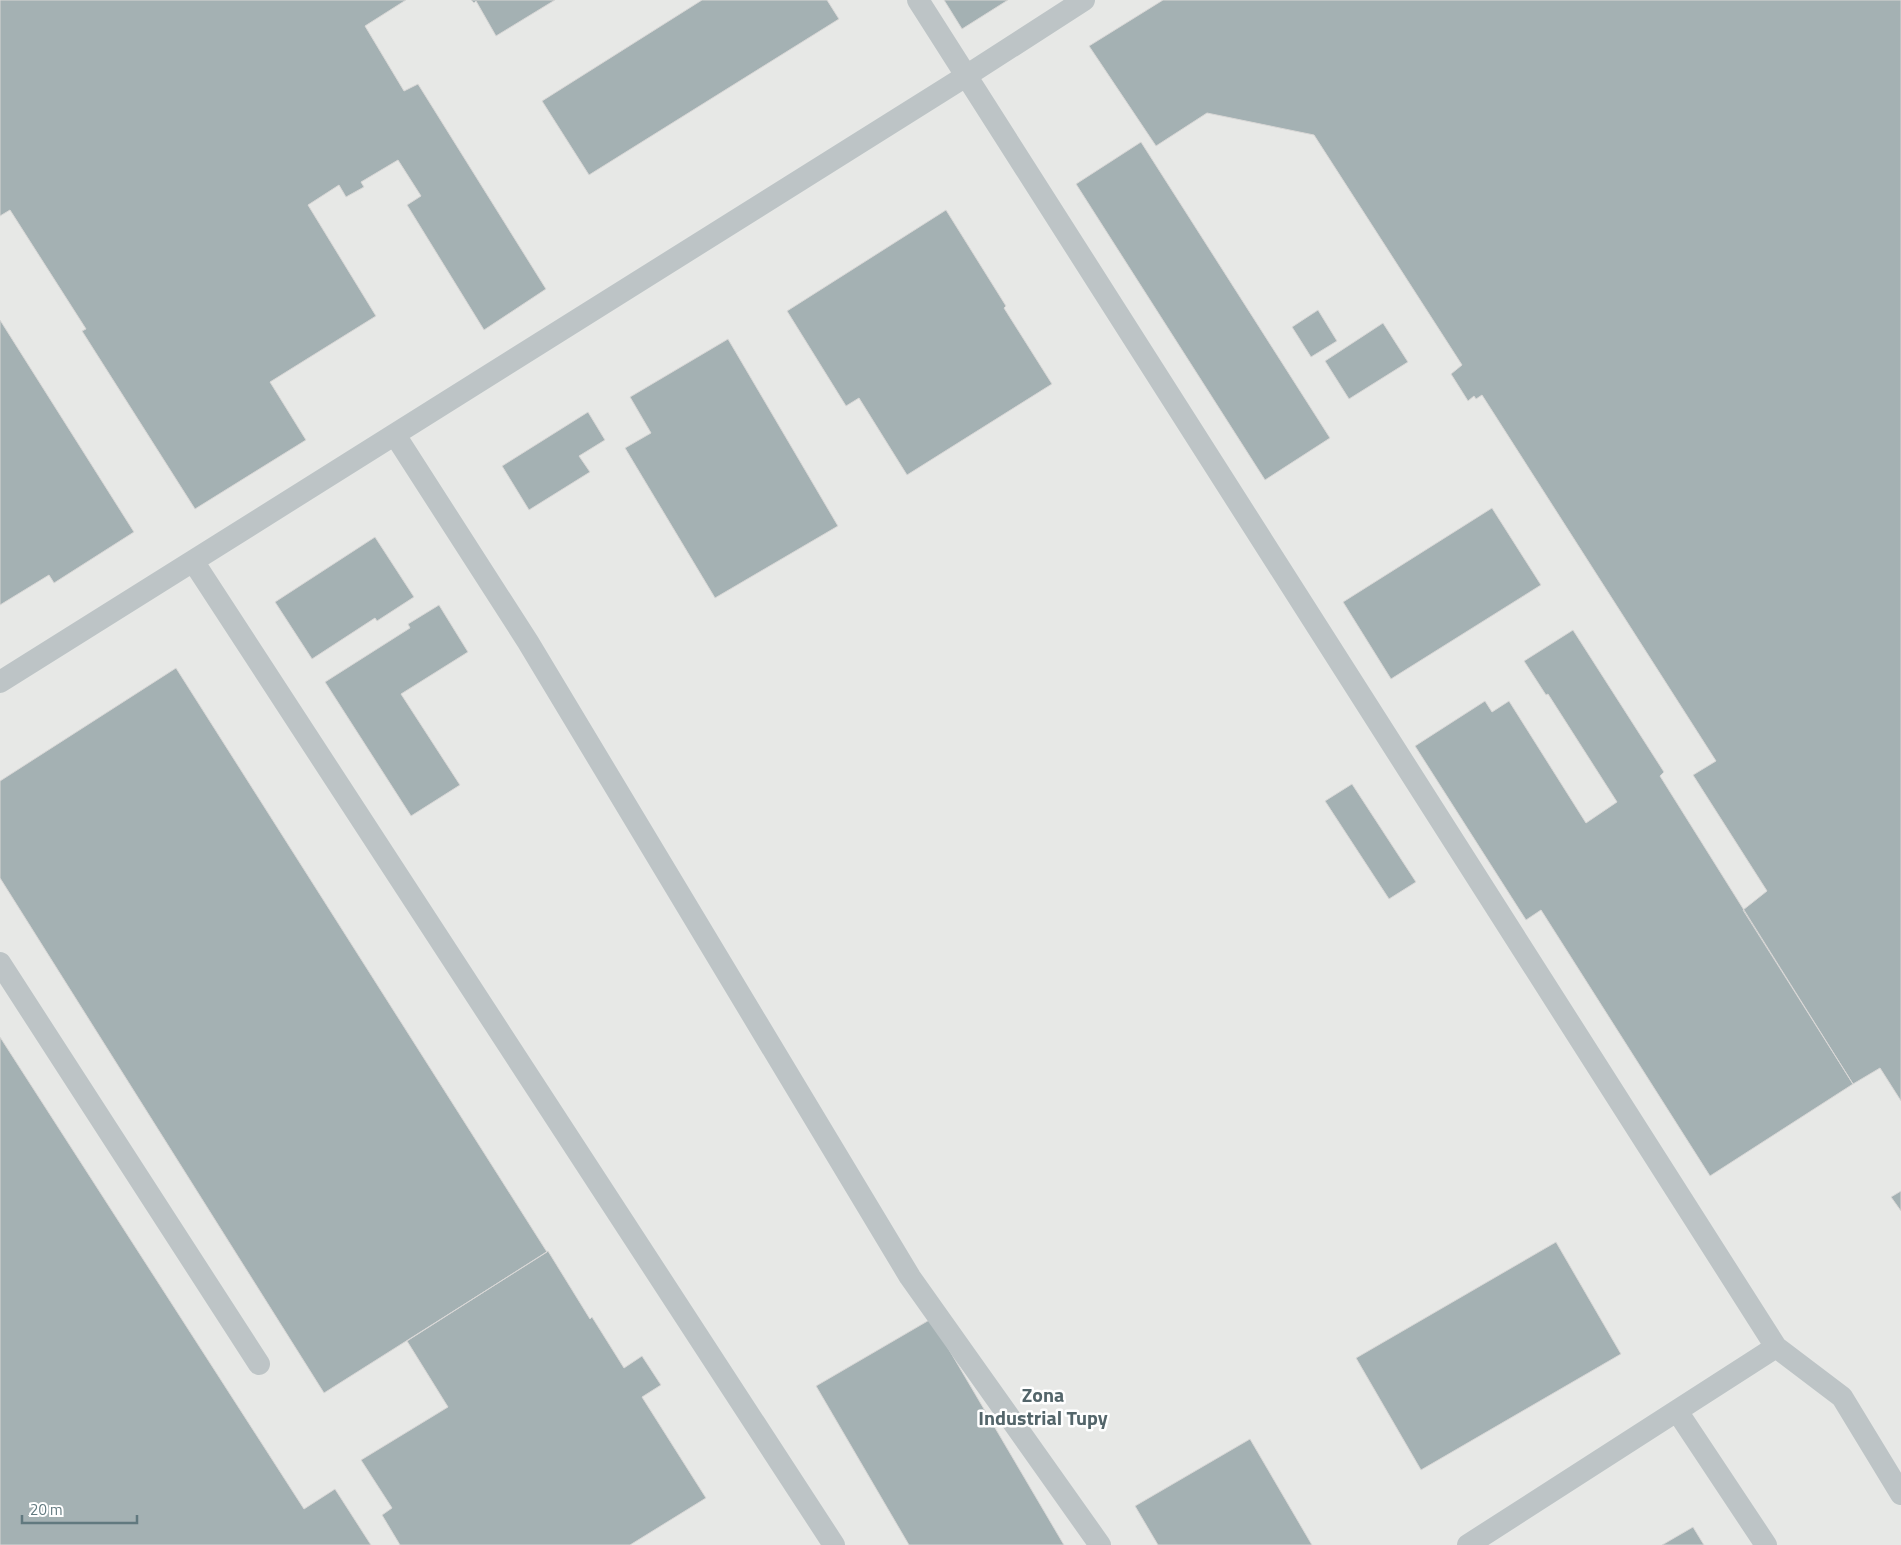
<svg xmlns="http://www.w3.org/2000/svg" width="1901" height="1545" viewBox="0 0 1901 1545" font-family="'Titillium Web',sans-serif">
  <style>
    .built { fill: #e7e8e6 }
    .building { fill: #a4b1b3; stroke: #d8d7d6 }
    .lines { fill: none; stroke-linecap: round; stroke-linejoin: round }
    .lane { stroke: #bdc4c6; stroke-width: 22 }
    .labels { text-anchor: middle; stroke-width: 5; stroke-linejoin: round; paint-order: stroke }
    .district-label { font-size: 20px; font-weight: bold; fill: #53656a; stroke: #fff }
  </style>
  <rect width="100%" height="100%" fill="#f7f6f3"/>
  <path class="built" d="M0,0H1901V1545H0Z"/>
  <path class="building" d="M0,0H406L365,26L404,91L418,84L546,289L484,330L407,205L421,196L398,160L361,182L364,187L346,197L339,185L308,205L376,316L270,382L306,440L195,509L82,331L86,329L10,210L0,216Z
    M471,0H555L496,36L476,1L474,3Z
    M702,0H827L839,19L589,175L542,101Z
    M944,0H1008L962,29Z
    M1163,0H1901V1101L1880,1068L1853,1084L1743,910L1767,891L1693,775L1716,761L1482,395L1476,399L1474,396L1468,401L1451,374L1462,365L1314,135L1207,113L1156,146L1089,46Z
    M1141,142L1330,438L1265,480L1076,184Z
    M946,210L1006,306L1004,308L1052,384L907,475L859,398L846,406L787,311Z
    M1318,310L1337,341L1311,357L1292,327Z
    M0,320L134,532L54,583L49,575L0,605Z
    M1383,323L1408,362L1349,399L1325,361Z
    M728,339L838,526L715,598L625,448L651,433L630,397Z
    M588,412L605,440L579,456L590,472L529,510L502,466Z
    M1492,508L1541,585L1391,679L1343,602Z
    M375,537L414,597L377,621L375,618L312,659L275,602Z
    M439,605L468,652L401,694L460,785L411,816L325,682L410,628L408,624Z
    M1573,630L1664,772L1660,776L1853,1084L1710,1176L1541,910L1526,920L1415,746L1485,701L1492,712L1509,701L1586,823L1617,802L1548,694L1546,695L1524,661Z
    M176,668L547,1252L324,1393L0,878V781Z
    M1352,784L1416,882L1389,899L1325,801Z
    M0,1037L304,1509L335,1489L371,1545H0Z
    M1901,1191V1211L1891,1197Z
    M1556,1242L1621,1354L1421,1470L1356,1358Z
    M548,1251L590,1319L592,1317L624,1368L642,1356L661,1385L642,1397L706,1498L630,1545H400L382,1515L392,1508L361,1460L448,1407L407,1341Z
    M931,1319L1064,1545H909L816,1386Z
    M1250,1439L1312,1545H1158L1135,1506Z
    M1693,1527L1704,1545H1662Z"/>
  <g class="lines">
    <path class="lane" d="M918,0L1776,1347L1842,1397L1901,1494
      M395,435L528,642L910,1277L1100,1545
      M193,561L834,1545
      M0,682L966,76L1084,0
      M0,963L259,1364
      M1677,1411L1766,1545
      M1468,1545L1776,1347"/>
  </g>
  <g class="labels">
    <g class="district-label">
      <text x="1043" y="1402">Zona<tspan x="1043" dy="23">Industrial Tupy</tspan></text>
    </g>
  </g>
  <path d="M22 1515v8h115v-8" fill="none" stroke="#61797f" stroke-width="2.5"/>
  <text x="30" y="1515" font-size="15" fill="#61797f" stroke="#ffffff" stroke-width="4" paint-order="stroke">20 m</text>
</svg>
